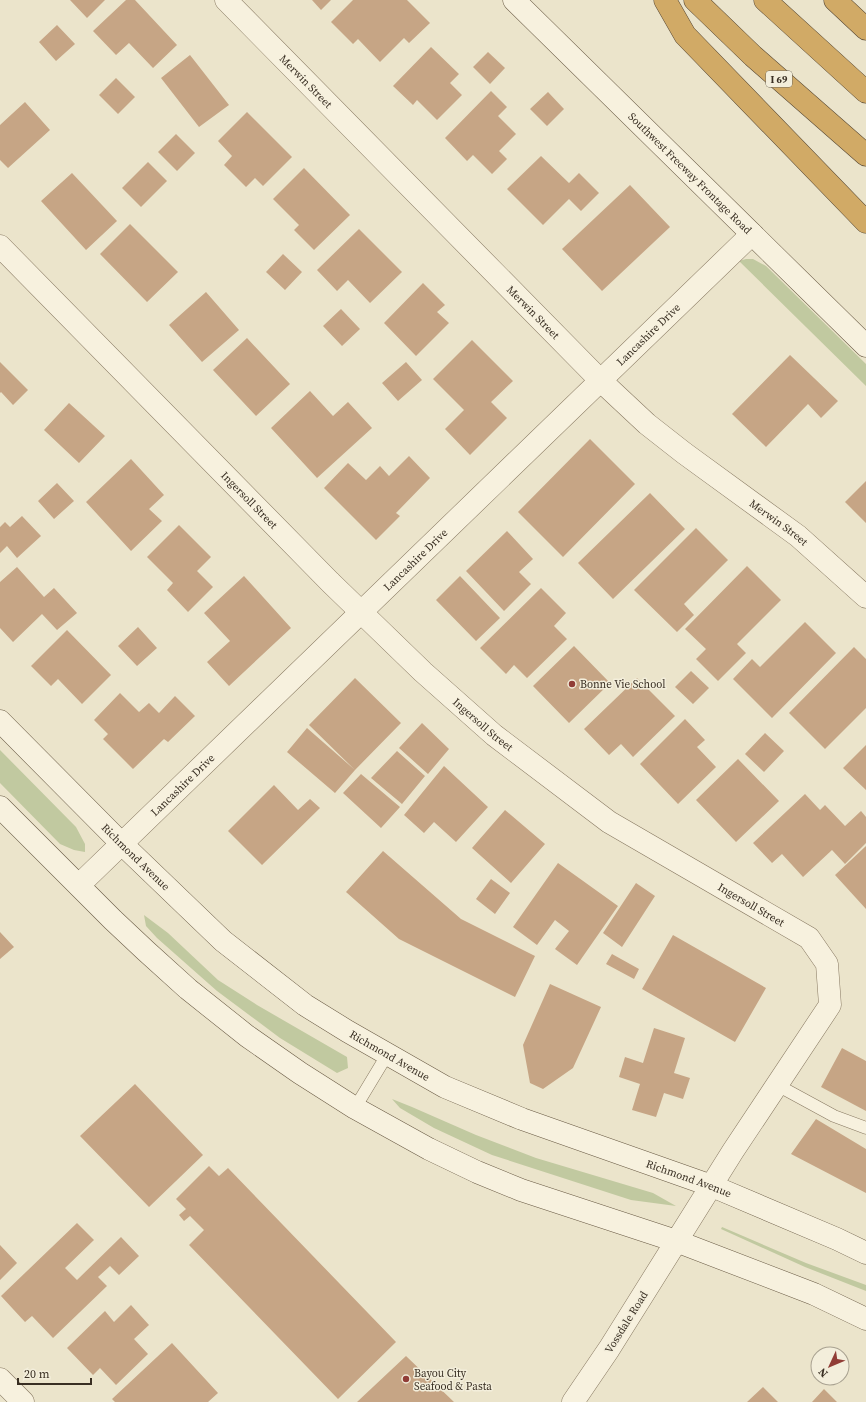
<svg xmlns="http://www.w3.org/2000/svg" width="866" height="1402" viewBox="0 0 866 1402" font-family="'Source Serif 4',serif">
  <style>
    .green { fill: #c1c9a0 }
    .building { fill: #c6a585 }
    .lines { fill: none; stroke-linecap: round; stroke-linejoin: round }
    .lane-casing { stroke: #877861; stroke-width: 13 }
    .street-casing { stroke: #877861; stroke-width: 23 }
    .secondary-casing { stroke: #695a44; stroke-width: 23 }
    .highway-casing { stroke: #564734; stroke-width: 23 }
    .lane { stroke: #f7f1de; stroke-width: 12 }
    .street { stroke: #f7f1de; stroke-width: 22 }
    .secondary { stroke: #f7f1de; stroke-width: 22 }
    .highway { stroke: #d1aa66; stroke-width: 22 }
    .poi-dot { fill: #913d36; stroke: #f3eedb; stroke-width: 1.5 }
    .labels { text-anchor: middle; stroke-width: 3; stroke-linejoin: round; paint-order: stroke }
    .shield { fill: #f3eedb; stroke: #71685a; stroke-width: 1 }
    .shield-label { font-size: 10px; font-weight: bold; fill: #392f23 }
    .street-label { font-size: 11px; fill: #392f23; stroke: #f3eedb }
    .poi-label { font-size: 11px; fill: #392f23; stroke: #f3eedb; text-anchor: start }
  </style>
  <rect width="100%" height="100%" fill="#ebe4cb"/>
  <path class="green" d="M746,259H753L766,266L866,364V386L739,261Z
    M0,750L76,827L85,844V852L74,850L60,844L0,783Z
    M144,915L168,933L218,980L257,1005L347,1057L348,1068L337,1073L280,1038L217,991L157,938L146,926Z
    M392,1099L412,1107L476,1135L536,1158L653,1193L676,1206L631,1200L492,1155L434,1128L400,1108Z
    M722,1227L806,1263L866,1285V1291L805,1267L721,1229Z"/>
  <path class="building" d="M70,0H105L87,18Z
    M126,0H135L177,45L153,68L129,43L116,55L93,31Z
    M312,0H331L321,10Z
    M353,0H407L430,23L409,43L404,38L380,62L358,39L353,44L331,22Z
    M57,25L75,44L56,61L39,42Z
    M431,47L459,74L450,83L462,95L437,120L417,100L413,105L393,86Z
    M488,52L505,68L490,84L473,67Z
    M190,55L229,105L199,127L161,78Z
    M116,78L135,97L118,114L99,95Z
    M491,91L507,107L498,116L516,134L499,151L507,159L492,174L473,155L467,161L445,138Z
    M548,92L564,109L547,126L530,109Z
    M25,102L50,130L8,168L0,160V125Z
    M247,112L292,157L263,186L255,178L246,187L224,165L232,156L218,141Z
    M176,134L195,153L177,171L158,152Z
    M541,156L569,183L579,173L599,193L581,211L569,199L543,225L507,189Z
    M148,162L167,181L141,207L122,188Z
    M304,168L350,215L314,250L294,230L299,225L273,199Z
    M72,173L117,221L86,250L41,201Z
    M630,185L670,227L602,291L562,249Z
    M130,224L178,272L147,302L100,254Z
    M359,229L402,272L370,303L348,280L337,291L317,270Z
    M283,254L302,272L285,290L266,272Z
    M423,283L445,305L437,312L449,323L416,356L384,323Z
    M206,292L239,330L202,362L169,325Z
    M341,309L360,329L342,346L323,326Z
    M247,338L290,384L256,416L213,370Z
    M472,340L513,381L491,402L507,418L470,455L445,429L464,410L433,379Z
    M790,355L838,401L821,418L808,404L766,447L732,414Z
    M0,362L28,390L13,405L1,392L0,393Z
    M406,362L422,380L398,401L382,383Z
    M310,391L333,416L348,402L372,428L317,478L271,428Z
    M69,403L105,436L79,463L44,430Z
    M590,439L635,484L563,557L518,512Z
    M409,456L430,478L396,513L400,516L376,540L324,488L348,463L366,480L380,466L389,476Z
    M131,459L164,495L149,509L162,521L131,551L86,502Z
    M866,481V523L845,502Z
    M57,483L74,501L54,519L38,501Z
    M650,493L685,529L613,599L578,563Z
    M22,516L41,536L17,558L7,546L0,553V527L5,522L10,527Z
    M179,525L211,557L197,571L213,587L188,612L167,590L173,583L147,557Z
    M696,528L728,560L684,604L694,615L677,632L634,590Z
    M507,531L533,559L519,572L531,584L504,611L466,571Z
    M747,566L781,600L737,644L746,653L718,681L696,659L706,649L685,629Z
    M17,567L44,597L54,588L77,613L57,630L42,614L13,642L0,628V582Z
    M244,576L291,628L229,686L207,662L230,641L204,613Z
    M460,576L500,618L476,641L436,600Z
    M541,588L566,613L554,626L567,639L527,678L514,665L506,674L480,648Z
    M805,622L836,653L772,718L733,679L752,659L760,667Z
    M138,627L157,648L137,666L118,646Z
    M67,630L111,675L82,704L58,679L51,686L31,666Z
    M574,646L610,683L569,723L533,686Z
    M854,647L866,659V708L825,749L789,713Z
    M691,671L709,688L693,704L675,687Z
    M355,678L401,723L355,770L309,725Z
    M637,678L675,716L633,757L621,744L609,755L584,729Z
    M120,693L139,712L149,703L159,713L175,696L195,716L168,742L164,739L133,769L103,739L108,734L94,720Z
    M685,719L705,740L697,747L716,767L678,804L640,764Z
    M422,723L449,749L428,774L399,748Z
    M307,728L355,770L335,793L287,752Z
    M765,733L784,751L764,772L745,754Z
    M866,745V790L843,768Z
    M397,751L425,776L402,804L371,778Z
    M738,759L779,801L736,842L696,800Z
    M444,766L488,807L456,842L434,822L424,833L404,815Z
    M361,774L400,807L381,828L343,793Z
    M274,785L298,810L310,799L320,808L262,865L228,831Z
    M805,794L820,810L825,805L845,826L861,811L866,817V843L845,864L832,850L803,877L782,854L772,863L753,843Z
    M505,810L545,844L511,883L472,848Z
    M866,846V909L835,875Z
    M383,851L461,919L535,956L515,997L399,939L346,892Z
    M558,863L618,906L577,965L555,949L569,931L555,920L537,945L513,927Z
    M491,879L510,893L495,914L476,899Z
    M636,883L655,896L622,947L603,933Z
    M0,932L14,947L0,959Z
    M673,935L766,988L735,1042L642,989Z
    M612,954L639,969L634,979L606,964Z
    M550,984L601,1007L573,1068L543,1089L530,1083L523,1045Z
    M654,1028L685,1038L674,1073L690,1078L683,1099L664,1093L656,1117L632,1110L640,1084L619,1077L625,1057L643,1063Z
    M842,1048L866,1061V1111L821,1087Z
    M135,1084L203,1155L149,1207L80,1136Z
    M816,1119L866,1149V1193L791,1154Z
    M209,1166L219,1176L228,1168L396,1342L338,1399L189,1245L204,1230L190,1216L184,1221L179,1215L186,1209L176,1199Z
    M77,1223L94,1240L65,1268L77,1280L121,1237L139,1256L119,1275L110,1266L98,1277L107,1286L53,1338L32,1316L25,1322L1,1296Z
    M0,1245L17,1263L0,1280Z
    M131,1305L149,1325L134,1339L148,1354L116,1385L100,1368L93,1375L67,1348L105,1311L114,1322Z
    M172,1343L218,1393L208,1402H115L112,1399Z
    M406,1356L454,1402H357Z
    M763,1387L778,1402H747Z
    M824,1389L837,1402H812Z"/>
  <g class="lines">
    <g class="lane-casing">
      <path id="lane" d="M777,1085L834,1116L866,1128
        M355,1108L387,1055"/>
    </g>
    <g class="street-casing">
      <g id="street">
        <path id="s1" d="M226,0L601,381L647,424L684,453L798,536L866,597"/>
        <path id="s2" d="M0,246L330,582L423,672L494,735L609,822L809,938L827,964L830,1005L733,1151L609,1349L573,1402"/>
        <path id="s3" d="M79,885L752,234"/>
        <path d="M0,1379L23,1402"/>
      </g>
    </g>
    <g class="secondary-casing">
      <g id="secondary">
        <path id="s4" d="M514,0L866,346"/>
        <path id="s5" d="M0,721L122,844L223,941L305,1005L347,1031L445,1087L522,1119L712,1186L837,1239L866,1253"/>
        <path d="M0,807L113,920L146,951L188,989L247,1036L300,1073L355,1108L429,1149L477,1172L521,1190L676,1241L814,1294L866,1319"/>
      </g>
    </g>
    <g class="highway-casing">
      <path id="highway" d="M665,0L685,35L866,222
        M695,0L753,56L866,155
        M765,0L866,92
        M835,0L866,29"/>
    </g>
    <use href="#lane" class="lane"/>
    <use href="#street" class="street"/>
    <use href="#secondary" class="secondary"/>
    <use href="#highway" class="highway"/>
  </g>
  <g class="poi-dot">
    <circle cx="572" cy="684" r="4"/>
    <circle cx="406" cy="1379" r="4"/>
  </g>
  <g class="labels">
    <rect class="shield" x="766" y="71" width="26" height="16" rx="3"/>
    <g class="shield-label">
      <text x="779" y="83">I 69</text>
    </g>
    <g class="street-label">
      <text dy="4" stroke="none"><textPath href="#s1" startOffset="114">Merwin Street</textPath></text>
      <text dy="4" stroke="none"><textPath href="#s4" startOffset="247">Southwest Freeway Frontage Road</textPath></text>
      <text dy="4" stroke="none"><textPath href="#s1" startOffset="438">Merwin Street</textPath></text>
      <text dy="4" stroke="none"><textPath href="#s3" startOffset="792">Lancashire Drive</textPath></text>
      <text dy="4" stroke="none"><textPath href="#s2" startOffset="356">Ingersoll Street</textPath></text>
      <text dy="4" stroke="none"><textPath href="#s1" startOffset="762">Merwin Street</textPath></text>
      <text dy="4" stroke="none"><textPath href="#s3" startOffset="468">Lancashire Drive</textPath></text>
      <text dy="4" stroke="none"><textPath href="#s2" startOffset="680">Ingersoll Street</textPath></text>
      <text dy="4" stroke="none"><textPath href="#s3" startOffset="144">Lancashire Drive</textPath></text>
      <text dy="4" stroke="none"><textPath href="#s5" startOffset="192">Richmond Avenue</textPath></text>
      <text dy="4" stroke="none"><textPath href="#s2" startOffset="1004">Ingersoll Street</textPath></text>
      <text dy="4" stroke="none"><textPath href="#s5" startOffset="516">Richmond Avenue</textPath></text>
      <text dy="4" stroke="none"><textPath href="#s5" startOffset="840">Richmond Avenue</textPath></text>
      <text transform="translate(626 1322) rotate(-58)" y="4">Vossdale Road</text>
    </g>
    <g class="poi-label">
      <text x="580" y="688">Bonne Vie School</text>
      <text x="414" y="1377">Bayou City<tspan x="414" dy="13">Seafood &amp; Pasta</tspan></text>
    </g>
  </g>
  <g transform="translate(830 1366) rotate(226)"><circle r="19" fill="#f3eedb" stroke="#a9a291"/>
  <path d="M0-3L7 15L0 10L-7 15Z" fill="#913d36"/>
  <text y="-6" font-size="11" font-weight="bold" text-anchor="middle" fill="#392f23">N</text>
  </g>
  <path d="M18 1378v6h73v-6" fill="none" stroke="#392f23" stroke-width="2"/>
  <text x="24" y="1378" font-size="12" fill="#392f23" stroke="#f3eedb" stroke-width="3" paint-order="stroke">20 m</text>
</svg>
